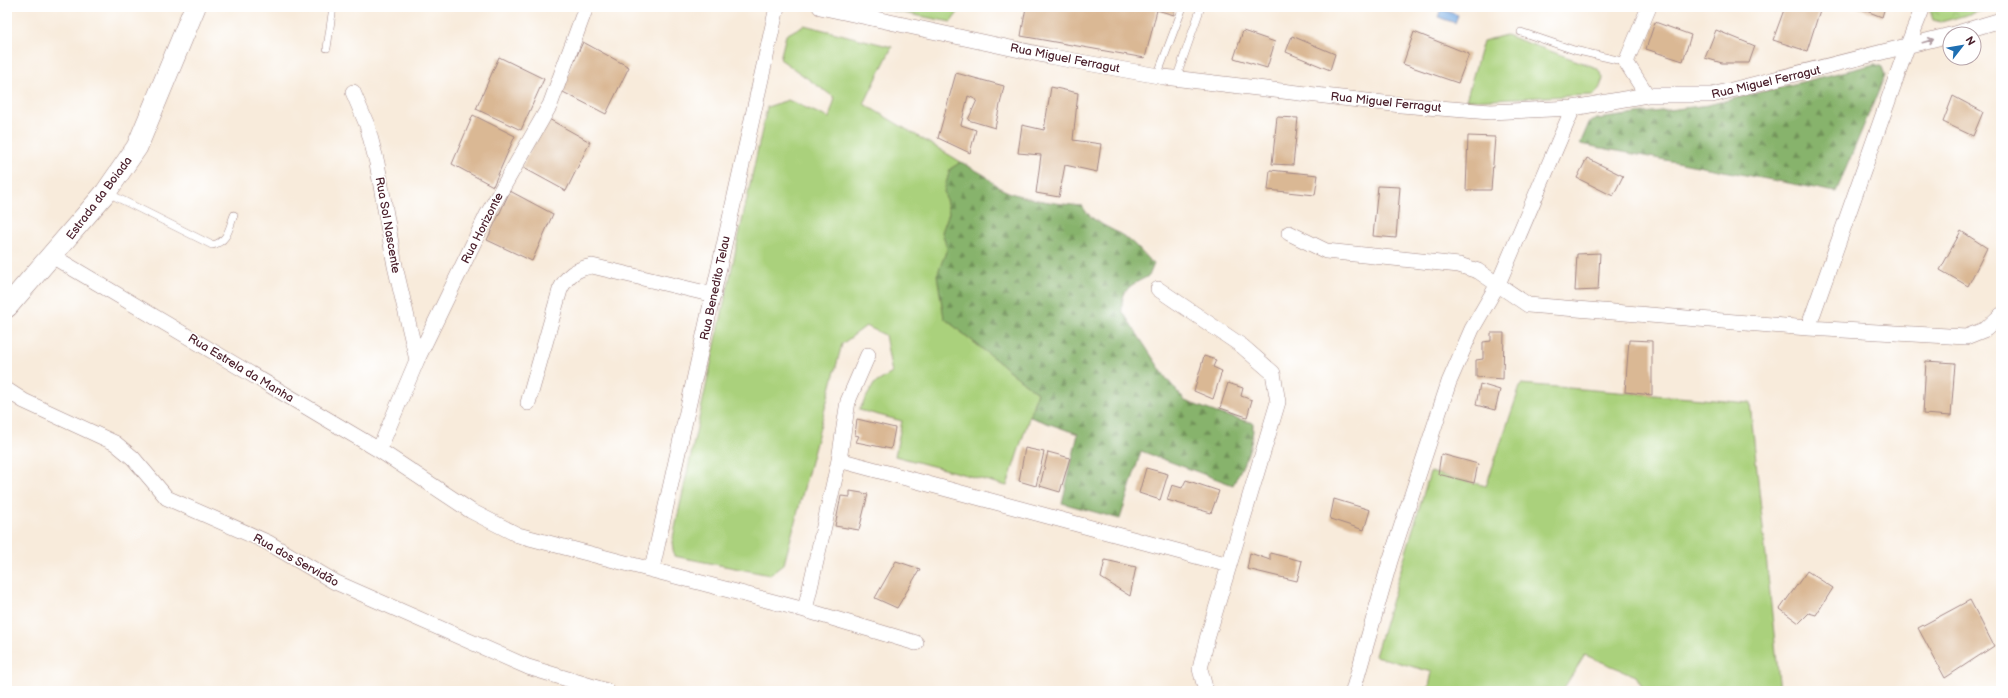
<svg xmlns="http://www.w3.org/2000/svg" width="2008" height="698" viewBox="0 0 2008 698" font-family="'Balsamiq Sans',sans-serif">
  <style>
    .grass { fill: #aad17c; stroke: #7a7854 }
    .forest { fill: url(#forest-firs); stroke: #68694c }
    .park { fill: url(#park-crowns); stroke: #7a7854 }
    .water { fill: url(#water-ripples); stroke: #5e6486 }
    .building { fill: #dab894 }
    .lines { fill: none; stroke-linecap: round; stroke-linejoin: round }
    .lane-casing { stroke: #a18583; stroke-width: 8 }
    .street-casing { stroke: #a18583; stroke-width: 16 }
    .secondary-casing { stroke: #a18583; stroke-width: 22 }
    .lane { stroke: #fff; stroke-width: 7 }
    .street { stroke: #fff; stroke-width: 15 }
    .secondary { stroke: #fff; stroke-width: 21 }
    .oneway { stroke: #ae9aa0 }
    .labels { text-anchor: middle; stroke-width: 3; stroke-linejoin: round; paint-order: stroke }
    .street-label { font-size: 12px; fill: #4a1f2b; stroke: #fff }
  </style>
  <defs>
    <pattern id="forest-firs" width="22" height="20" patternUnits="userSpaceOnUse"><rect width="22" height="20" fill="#87b36c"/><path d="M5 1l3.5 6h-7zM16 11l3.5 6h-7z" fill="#709159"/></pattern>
    <pattern id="park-crowns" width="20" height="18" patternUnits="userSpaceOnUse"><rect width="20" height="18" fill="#aad17c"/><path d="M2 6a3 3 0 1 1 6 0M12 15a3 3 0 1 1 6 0" fill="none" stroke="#94b36b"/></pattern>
    <pattern id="water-ripples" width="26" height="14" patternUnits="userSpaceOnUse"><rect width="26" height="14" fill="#73a9e1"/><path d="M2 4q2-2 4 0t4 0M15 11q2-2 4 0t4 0" fill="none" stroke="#6089b7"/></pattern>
  </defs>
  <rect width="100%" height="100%" fill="#fff"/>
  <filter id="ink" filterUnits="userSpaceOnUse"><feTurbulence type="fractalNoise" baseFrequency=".025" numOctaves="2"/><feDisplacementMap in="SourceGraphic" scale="8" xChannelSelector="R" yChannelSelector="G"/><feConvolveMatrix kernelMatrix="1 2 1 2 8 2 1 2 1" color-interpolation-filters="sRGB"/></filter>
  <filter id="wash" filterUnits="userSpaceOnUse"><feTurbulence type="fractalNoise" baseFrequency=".012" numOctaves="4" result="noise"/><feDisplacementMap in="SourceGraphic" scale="16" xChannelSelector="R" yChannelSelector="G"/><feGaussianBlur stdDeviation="0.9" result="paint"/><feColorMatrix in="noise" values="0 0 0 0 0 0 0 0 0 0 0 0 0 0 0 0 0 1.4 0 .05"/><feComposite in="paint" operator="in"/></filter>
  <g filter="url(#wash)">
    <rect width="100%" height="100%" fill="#f8ebdb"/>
    <path class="grass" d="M872,7H962L951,22Z
      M804,25L892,47L864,104L961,162L944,318L1037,393L1007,486L895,456L902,421L859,410L874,384L892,373L885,335L866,326L842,344L784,564L770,575L674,556L672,542L767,107L788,100L829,118L835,98L780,59L786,35Z
      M1506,35L1597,68L1603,77L1602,85L1594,95L1466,100L1483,41Z
      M1521,384L1750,403L1780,691H1645L1636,676L1585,655L1562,691H1428L1432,672L1375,656L1430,472L1486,486Z"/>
    <path class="forest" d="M1875,64L1882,67L1885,75L1836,192L1580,144L1589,123L1597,119L1708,105Z
      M961,162C969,167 978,171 986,176C990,180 995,185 1000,188C1019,199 1060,204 1082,206C1092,224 1114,228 1129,240C1139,247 1144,257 1154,264L1149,276C1131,285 1121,288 1122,311L1166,378L1185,401L1217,413L1253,423C1254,446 1243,465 1233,485L1141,451L1120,519L1062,503L1078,434L1030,417L1037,393L944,318L937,275L947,249L942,232L949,213L944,191L950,169Z"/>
    <path class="park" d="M1929,7H1996L1941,22L1933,20Z"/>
    <path class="water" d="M1441,9L1458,15L1455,23L1438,17Z"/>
    <g id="blocks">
      <path class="building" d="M1026,7H1174V15L1157,10L1145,58L1021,36Z
        M1785,7H1812L1820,10L1807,51L1773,40Z
        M1856,7H1885L1882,17Z
        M1655,22L1691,35L1683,61L1646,49Z
        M1716,30L1755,46L1749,63H1722L1705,58Z
        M1243,31L1275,42L1267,68L1234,58Z
        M1414,32L1469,54L1458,83L1403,64Z
        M1292,36L1335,54L1330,70L1286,52Z
        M583,42L629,67L606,114L561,91Z
        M499,57L544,79L521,130L476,109Z
        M956,73L1004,86L995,128L968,120L977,100L968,96L961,125L976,130L970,153L938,138Z
        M1051,87L1078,93L1073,140L1101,144L1097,172L1065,165L1059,197L1036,193L1041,155L1018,153L1022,125L1044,130Z
        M1953,96L1983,112L1973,136L1943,122Z
        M473,115L515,136L493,186L452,164Z
        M1277,117L1298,118L1293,165L1272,164Z
        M547,118L590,142L566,191L522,167Z
        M1468,136L1495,137L1491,190H1466Z
        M1587,158L1623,176L1613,196L1577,178Z
        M1270,170L1318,175L1315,195L1268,190Z
        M1378,186L1400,187L1396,238L1373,236Z
        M510,191L553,214L532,261L487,240Z
        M1961,231L1987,248L1968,286L1940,270Z
        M1600,253L1598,290L1575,291L1577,254Z
        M1491,333H1504L1503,379L1476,377V360L1483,359V342L1491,341Z
        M1629,340L1652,341V395L1625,392Z
        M1204,356L1216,360L1213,367L1222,371L1213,399L1194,391Z
        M1926,361L1955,363L1951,416L1923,414Z
        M1228,383L1243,388L1241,396L1252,400L1247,417L1220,408Z
        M1480,384L1500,390L1495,410L1476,405Z
        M857,419L895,428L891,449L856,442L859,436L855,435Z
        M1025,448L1044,452L1036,486L1019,481Z
        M1048,452L1070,458L1060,492L1040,486Z
        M1441,454L1478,464L1474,483L1438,474Z
        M1146,468L1168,474L1160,500L1139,493Z
        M1186,480L1219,491L1211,513L1167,500L1172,485L1182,488Z
        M850,491L868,494L859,530L835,526L841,496L850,497Z
        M1334,499L1370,510L1364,530L1330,519Z
        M1250,553L1270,560V553L1302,561L1297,581L1247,569Z
        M1105,560L1136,567L1130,596L1101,578Z
        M896,561L920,569L897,608L875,598Z
        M1807,571L1833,588L1816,615L1809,613L1799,623L1780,609Z
        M1970,600L1994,646L1945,678L1918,628Z"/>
    </g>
  </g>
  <g filter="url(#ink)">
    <use href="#blocks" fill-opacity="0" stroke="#a18583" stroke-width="1"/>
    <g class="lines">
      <g class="lane-casing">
        <path id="lane" d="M1521,32L1574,50L1626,62
          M327,48L333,7
          M1157,76L1183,7
          M1176,79L1201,7
          M108,193L212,245C228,242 229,228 234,215"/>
      </g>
      <g class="street-casing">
        <path id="street" d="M820,7L1048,56L1164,77L1401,105L1490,112L1573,108L1647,95H1712L1950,35
          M1954,34L2001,20
          M353,92L367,125L377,163L395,266L417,360
          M1647,95L1626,62L1649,7
          M1289,233L1326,251L1459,265L1478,271L1528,305L1808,328L1966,337L1986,329L2001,315
          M52,256L379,450L471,511L518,535L805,610L916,643
          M1158,289L1242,346L1273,373L1278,402L1207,639L1200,669L1206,691
          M1808,328L1907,47L1923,7
          M7,390L24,401L115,443L133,458L167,498L267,542L335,582L528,667L607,691
          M528,403L560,290C567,275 576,269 592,266L714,295
          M379,450L417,360L487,215L550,105L586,7
          M839,460L1229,565
          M652,569L777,7
          M805,610L839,460L848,401L868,355
          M1353,691L1390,561L1449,382L1472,329L1498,284L1573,108"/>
      </g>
      <g class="secondary-casing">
        <path id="secondary" d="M7,307L106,192L137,147L195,7"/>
      </g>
      <use href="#lane" class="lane"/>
      <use href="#street" class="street"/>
      <use href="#secondary" class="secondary"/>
    </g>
    <defs><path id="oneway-shaft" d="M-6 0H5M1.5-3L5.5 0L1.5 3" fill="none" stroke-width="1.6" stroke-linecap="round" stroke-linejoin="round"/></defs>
    <use class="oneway" href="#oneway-shaft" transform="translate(1928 41) rotate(-16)"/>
  </g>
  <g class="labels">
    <g class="street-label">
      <text transform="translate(1065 58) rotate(11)" y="4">Rua Miguel Ferragut</text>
      <text transform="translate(1766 82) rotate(-13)" y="4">Rua Miguel Ferragut</text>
      <text transform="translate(1386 102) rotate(6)" y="4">Rua Miguel Ferragut</text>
      <text transform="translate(99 198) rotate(-53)" y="4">Estrada da Boiada</text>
      <text transform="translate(388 225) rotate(80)" y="4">Rua Sol Nascente</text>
      <text transform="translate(482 228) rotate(-63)" y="4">Rua Horizonte</text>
      <text transform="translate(715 288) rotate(-78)" y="4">Rua Benedito Telau</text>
      <text transform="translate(241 368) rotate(31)" y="4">Rua Estrela da Manha</text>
      <text transform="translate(296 560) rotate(29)" y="4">Rua dos Servidão</text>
    </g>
  </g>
  <rect width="2008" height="698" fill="none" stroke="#fff" stroke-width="24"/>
  <g transform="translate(1962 46) rotate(59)"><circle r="19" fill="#ffffff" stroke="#b7a5aa"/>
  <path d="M0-3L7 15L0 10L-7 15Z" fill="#1f6fb2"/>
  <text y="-6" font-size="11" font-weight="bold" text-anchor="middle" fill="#4a1f2b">N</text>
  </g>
</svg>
